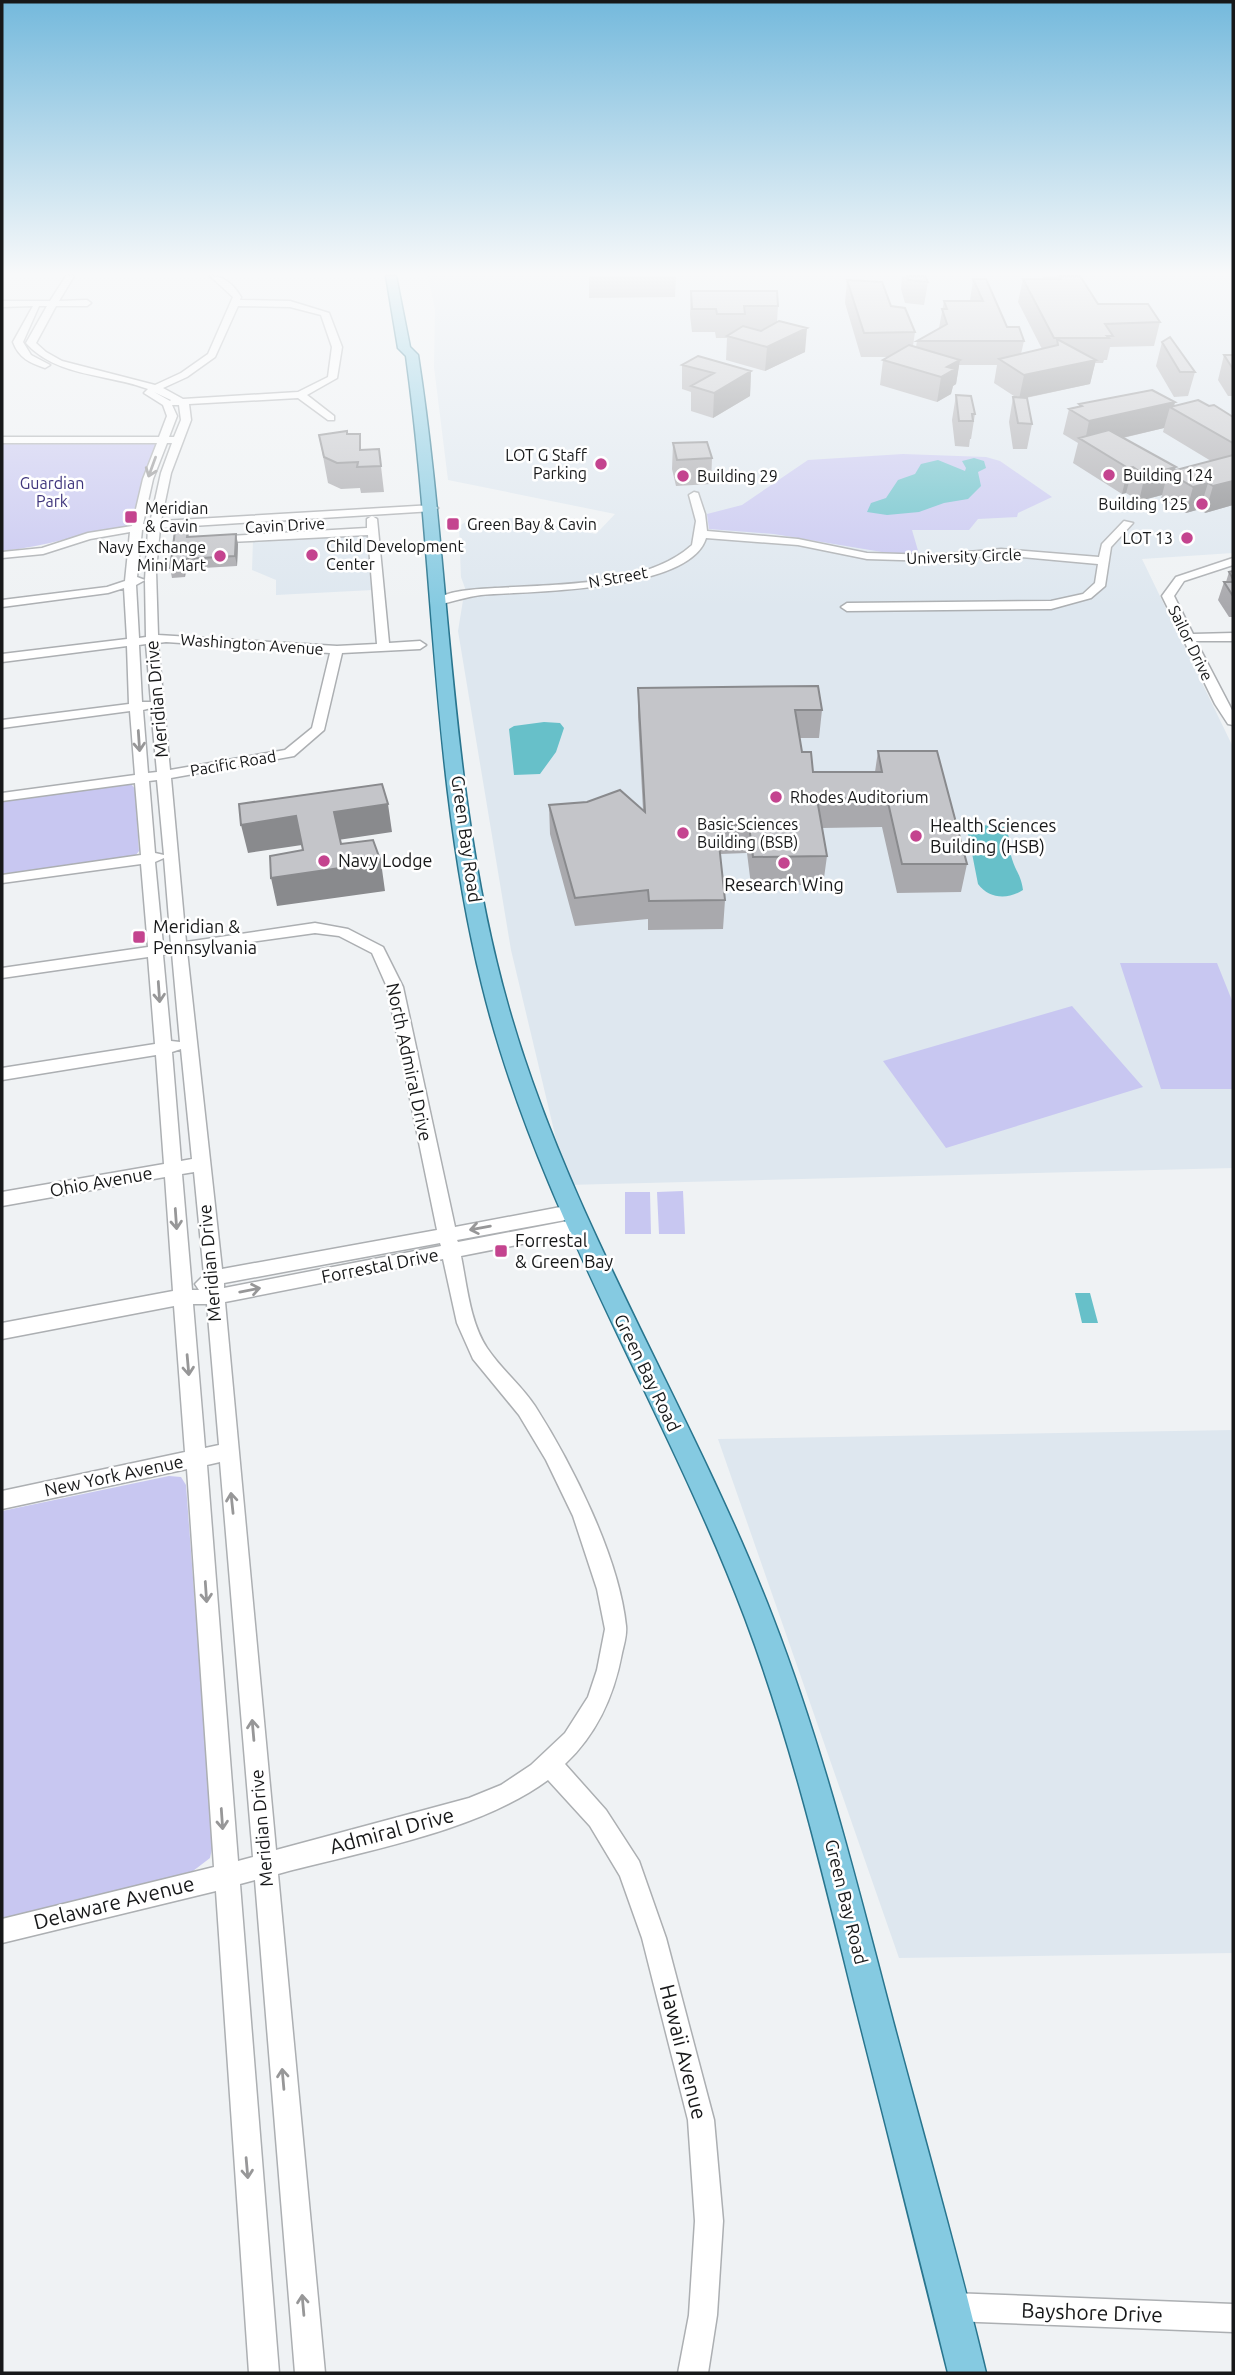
<svg xmlns="http://www.w3.org/2000/svg" width="1235" height="2375" viewBox="0 0 1235 2375" font-family="Ubuntu,sans-serif">
  <style>
    .built { fill: #dee7ef }
    .green { fill: #c8c7f1 }
    .water { fill: #67c0c9 }
    .lines { fill: none; stroke-linecap: round; stroke-linejoin: round }
    .minor-casing { stroke: #acafb2; stroke-width: 3 }
    .major-casing { stroke: #29758e; stroke-width: 3 }
    .minor { fill: #fff; fill-rule: evenodd }
    .major { fill: #85cae1; fill-rule: evenodd }
    .wall { fill: #a9a9ad; fill-rule: evenodd }
    .shaded-wall { fill: #898a8d }
    .building { fill: #c4c5c9; stroke: #898a8d; stroke-width: 2 }
    .oneway { stroke: #979798 }
    .poi-dot { fill: #c4448f; stroke: #fff; stroke-width: 2.5 }
    .labels { text-anchor: middle; stroke-width: 5; stroke-linejoin: round; paint-order: stroke }
    .far-poi-label { font-size: 16px; fill: #171819; stroke: #fff; text-anchor: start }
    .far-park-label { font-size: 16px; fill: #3f357c; stroke: #fff }
    .far-street-label { font-size: 16px; fill: #171819; stroke: #fff }
    .street-label { font-size: 18px; fill: #171819; stroke: #fff }
    .poi-label { font-size: 18px; fill: #171819; stroke: #fff; text-anchor: start }
    .near-street-label { font-size: 21px; fill: #171819; stroke: #fff }
  </style>
  <rect width="100%" height="100%" fill="#eff2f4"/>
  <path class="built" d="M428,276H1233V553L1142,559L1233,747V1168L567,1185L511,950L458,631L465,588L461,577L459,526L467,521L517,518L596,534L615,514L448,480L434,367L435,310Z
    M368,533L373,590L276,595V580L252,570L253,540Z
    M1233,1430V1953L899,1958L718,1439Z"/>
  <path class="green" d="M2,442H157L133,522L129,526C85,532 46,547 2,551Z
    M903,454L986,457L1000,461L1052,497L1018,513L1017,517L978,519L969,530H912L919,554L888,553L774,534L709,529L707,514L742,505L808,460Z
    M122,784L132,785L135,789L139,851L136,855L2,874V801Z
    M1120,963H1217L1233,1003V1089H1161Z
    M1072,1006L1143,1087L946,1148L883,1061Z
    M683,1191L685,1234H659L657,1192Z
    M625,1192H650L651,1234H625Z
    M169,1476L181,1477L186,1485L213,1844L210,1858L193,1871L2,1919V1511Z"/>
  <path class="water" d="M974,458L984,461L986,468L978,472L981,486L968,499L944,503L919,512L887,515L867,512L871,503L886,498L898,480L915,474L921,464L938,460L965,471L966,468L962,461Z
    M544,722L560,723L564,728L556,752L540,774L514,775L509,729L514,726Z
    M982,825L1004,827C1012,837 1008,847 1012,859C1016,872 1021,875 1023,890C1008,900 989,899 978,884L968,833Z
    M1075,1293H1090L1098,1323H1082Z"/>
  <g class="lines">
    <g class="minor-casing">
      <path id="minor" d="M66,276H74L59,301L87,300L91,303L87,306H56L36,343L46,352L62,361L155,385L181,373L208,354L233,297L210,276C224,276 234,285 241,297L240,300L290,301L329,313L342,347L337,378L307,395L334,416V420H328L298,398L189,404L191,420L171,473L161,521L433,505L438,508L433,511L160,528L156,571L158,635L337,646L377,644L368,535L229,542L223,539L229,536L367,528V519L372,516L377,519L389,643L420,641L426,645L420,649L342,653L324,730L294,756L171,778L186,942L315,923L348,929L383,947L403,987L455,1227L571,1205L577,1207L580,1212L577,1217L571,1219L457,1240L458,1242L578,1219L584,1221L587,1226L584,1231L578,1233L461,1256C467,1286 470,1322 487,1348C501,1369 521,1385 535,1406C572,1464 619,1557 626,1626C627,1635 624,1644 622,1653C614,1696 597,1734 565,1764L606,1810L639,1861L666,1938L714,2120L723,2221L717,2315L708,2373H678L689,2315L695,2221L688,2120L642,1938L620,1876L590,1826L548,1780C477,1832 364,1851 278,1874L325,2373H295L255,1880L240,1884L279,2373H249L216,1891L2,1943V1919L214,1867L187,1469L2,1509V1491L185,1452L174,1306L2,1339V1323L173,1291L165,1177L2,1206V1192L164,1164L156,1055L2,1080V1068L155,1044L148,957L2,978V968L148,947L141,864L2,883V875L141,855L135,783L2,801V793L135,775L130,711L2,728V720L129,704L127,646L2,662V654L127,639L124,588L108,593L2,607V600L107,587L125,581L130,532L90,539L43,554L2,558V552L42,548L88,533L132,526L143,479L157,443H2V437H159L167,416L163,405L144,393L148,389C109,374 56,377 26,343L47,306H39L23,342L31,355L50,365L45,368C30,363 19,358 13,342L33,306L2,307V301H50ZM238,306L290,307L321,315L332,347L328,377L298,392L183,399L163,388L187,377L215,357ZM154,392L171,400L170,401ZM172,405H179L181,420L174,437H169L177,416ZM167,443H172L161,473L150,523L143,524L153,479ZM148,529L145,580L137,577L142,530ZM145,580L146,637L139,638L136,585ZM166,642L330,653L312,728L285,750L170,770L158,643ZM146,644L151,702H142L139,645ZM151,708L157,772L148,773L143,710ZM157,780L164,855L155,853L149,781ZM164,858L171,944L163,945L155,862ZM315,933L339,936L372,953L387,987L437,1230L222,1269L187,951ZM172,953L180,1042L171,1041L163,955ZM181,1049L192,1159L181,1161L172,1052ZM194,1172L204,1275L195,1284L199,1290H192L182,1174ZM440,1243L441,1246L224,1288V1283ZM443,1259L457,1323L473,1359L519,1415L546,1460L573,1516L597,1589L605,1629L597,1670L588,1697L565,1733L531,1765L501,1785L469,1798L276,1850L225,1302ZM193,1304H207L219,1445L205,1448ZM220,1462L253,1857L238,1861L207,1465Z
        M694,492L698,493L705,514L707,531L798,539L867,553L934,555L1001,549L1099,557L1102,544L1124,521L1133,523L1111,547L1105,586L1091,598L1051,609L847,611L841,607L847,603L1051,601L1083,594L1095,583L1098,564L1001,555L934,561L867,559L798,545L706,538C690,592 529,591 481,595C467,597 453,601 439,605L433,601C448,590 477,589 495,588C556,584 645,587 692,545L696,521L689,495Z
        M1233,558V565L1184,581L1174,596L1193,634L1233,633V641H1196L1233,712V725L1228,724L1215,704L1162,596L1176,577Z
        M951,2293L1233,2304V2332L951,2321L941,2317L937,2307L941,2297Z"/>
    </g>
    <g class="major-casing">
      <path id="major" d="M386,276H396L410,347L418,355C452,574 448,802 511,1016C573,1228 694,1413 773,1618C824,1750 858,1888 894,2025C925,2141 958,2256 986,2373H948C918,2250 886,2127 855,2004C823,1874 792,1743 745,1618C664,1404 537,1209 482,985C431,779 435,565 406,356L398,348Z"/>
    </g>
    <use href="#minor" class="minor"/>
    <use href="#major" class="major"/>
  </g>
  <path class="wall" d="M589,276H676L675,297L589,298Z
    M902,276H925L928,282L924,305L905,303L901,289Z
    M1042,276H1080L1098,304L1160,322L1154,346L1110,347L1107,360H1104L1103,363H1095L1090,384L1026,398L1032,424L1027,449H1013L1009,422L1013,397L1017,398L994,383L997,365H959L956,384L953,386L951,394L937,402L880,385L883,360L889,357H861L845,303L847,280L915,332L913,346L916,347L917,341L939,328L944,301H970L973,279L1007,327L1024,341L1021,354L1042,349L1018,302L1023,279H1044Z
    M691,291L778,306L777,322L805,352L765,371L726,360L727,338H716L715,332H692L690,315Z
    M1162,342L1195,372L1188,396L1174,397L1156,366Z
    M1224,355H1233V396H1228L1218,380Z
    M682,365L751,371L750,396L713,418L691,411V392L682,389Z
    M956,395L975,414L971,439H970L969,447L955,446L952,420Z
    M1175,402L1174,406H1209L1233,417V505L1205,513L1200,509L1186,513L1161,498L1162,495L1139,501L1126,493L1122,494L1073,463L1078,443L1063,434L1069,409L1079,407V404ZM1164,428L1163,432L1211,461L1175,470L1123,438Z
    M347,434L362,450L379,449L384,492L361,493L360,488L341,489L328,483L319,435Z
    M673,443L712,458L711,484L676,486L672,469Z
    M188,530L189,537L238,544L237,566L186,569L185,577L172,578L170,568Z
    M1233,571V617H1229L1218,600L1224,582H1226L1229,572Z
    M638,688L822,710L819,738H800L802,752L813,772H875L878,751L967,864L961,892L897,893L882,827L822,828L827,856L823,885H751L747,853L720,854L725,900L723,929L648,930V919L575,926L550,834L549,805L643,810L638,716Z"/>
  <path class="shaded-wall" d="M807,328L805,352L765,371L767,347Z
    M960,360L956,384L953,386L951,394L937,402L941,377L947,367Z
    M1096,360L1090,384L1019,399L1024,375Z
    M751,371L750,396L713,418L714,393Z
    M1175,402L1173,409L1170,407L1164,428L1091,445L1085,441L1089,421Z
    M1133,467L1126,493L1122,494L1128,468Z
    M1176,467L1173,475L1168,472L1162,495L1139,501L1145,475Z
    M1233,481V505L1205,513L1213,486Z
    M1208,483L1200,509L1186,513L1193,487Z
    M236,534L238,544L237,566L235,556Z
    M184,559L186,569L185,577L183,567Z
    M388,804L392,832L338,840L334,812Z
    M296,816L302,845L248,853L241,825Z
    M381,862L385,891L277,906L271,878Z"/>
  <path class="building" d="M907,276H925L928,282L908,280Z
    M1059,276H1080L1098,304H1148L1160,322L1105,324L1113,336H1107L1109,338H1054L1023,279H1061Z
    M973,279H986L1007,327H1019L1024,341H917L947,324L942,309H947L944,301H983Z
    M847,280L882,282L891,306L905,308L915,332L864,333Z
    M691,291H777L778,306H744L745,314H717L716,309H692Z
    M779,321L807,328L767,347L727,336L743,326L761,331Z
    M1170,337L1195,372H1180L1162,342Z
    M1057,339L1096,360L1024,375L999,359L1058,345Z
    M909,345L960,360L947,367L955,369L941,377L883,360Z
    M1224,355H1233V369Z
    M698,356L751,371L714,393L691,386L714,373L682,365Z
    M1152,390L1175,402L1089,421L1069,409L1082,406L1079,404Z
    M956,395L971,396L975,414H972L973,421H959Z
    M1013,397L1027,398L1032,424L1018,423Z
    M1198,400L1209,406L1214,405L1233,417V443L1170,407Z
    M1109,430L1176,467L1145,475L1133,467L1128,468L1079,438Z
    M347,431V434H360V450L379,449L381,466L357,467L358,462L337,463L324,457L319,435Z
    M707,442L712,458L677,460L673,443Z
    M1233,455V481L1213,486L1208,483L1193,487L1168,472Z
    M188,530L187,537L236,534L235,556L184,559L183,567L170,568L175,531Z
    M1233,571V579L1229,572Z
    M1224,582H1233V596Z
    M818,686L822,710H795L802,752H811L813,772H882L878,751H937L967,864H902L887,798L817,799L827,856L753,857L749,825H717L725,900L649,901L648,890L575,898L549,805L587,802L620,790L645,812L638,688Z
    M382,784L388,804L334,812L341,844L373,840L381,862L271,878L270,856L303,850L296,816L241,825L239,804Z"/>
  <defs><path id="oneway-shaft" d="M-6 0H5M1.5-3L5.5 0L1.5 3" fill="none" stroke-width="1.6" stroke-linecap="round" stroke-linejoin="round" transform="scale(1.75)"/></defs>
  <g class="oneway">
    <use href="#oneway-shaft" transform="translate(152 467) rotate(110)"/>
    <use href="#oneway-shaft" transform="translate(139 741) rotate(86)"/>
    <use href="#oneway-shaft" transform="translate(159 992) rotate(86)"/>
    <use href="#oneway-shaft" transform="translate(176 1219) rotate(86)"/>
    <use href="#oneway-shaft" transform="translate(480 1228) rotate(170)"/>
    <use href="#oneway-shaft" transform="translate(250 1290) rotate(-11)"/>
    <use href="#oneway-shaft" transform="translate(188 1365) rotate(85)"/>
    <use href="#oneway-shaft" transform="translate(232 1503) rotate(-96)"/>
    <use href="#oneway-shaft" transform="translate(206 1592) rotate(86)"/>
    <use href="#oneway-shaft" transform="translate(253 1730) rotate(-95)"/>
    <use href="#oneway-shaft" transform="translate(222 1819) rotate(86)"/>
    <use href="#oneway-shaft" transform="translate(283 2079) rotate(-95)"/>
    <use href="#oneway-shaft" transform="translate(247 2168) rotate(85)"/>
    <use href="#oneway-shaft" transform="translate(303 2305) rotate(-95)"/>
  </g>
  <linearGradient id="sky" x2="0" y2="1"><stop stop-color="#74b9dc"/><stop offset="0.45" stop-color="#f8f9fa"/><stop offset="1" stop-color="#f8f9fa" stop-opacity="0"/></linearGradient>
  <rect width="1235" height="608" fill="url(#sky)"/>
  <g class="poi-dot">
    <circle cx="601" cy="464" r="7"/>
    <circle cx="1109" cy="475" r="7"/>
    <circle cx="683" cy="476" r="7"/>
    <circle cx="1202" cy="504" r="7"/>
    <rect x="124" y="510" width="14" height="14" rx="3.5"/>
    <rect x="446" y="517" width="14" height="14" rx="3.5"/>
    <circle cx="1187" cy="538" r="7"/>
    <circle cx="312" cy="555" r="7"/>
    <circle cx="220" cy="556" r="7"/>
    <circle cx="776" cy="797" r="7"/>
    <circle cx="683" cy="833" r="7"/>
    <circle cx="916" cy="836" r="7"/>
    <circle cx="324" cy="861" r="7"/>
    <circle cx="784" cy="863" r="7"/>
    <rect x="132" y="930" width="14" height="14" rx="3.5"/>
    <rect x="494" y="1244" width="14" height="14" rx="3.5"/>
  </g>
  <g class="labels">
    <g class="far-poi-label">
      <text x="587" y="461" text-anchor="end">LOT G Staff<tspan x="587" dy="18">Parking</tspan></text>
      <text x="1123" y="481">Building 124</text>
      <text x="697" y="482">Building 29</text>
      <text x="1188" y="510" text-anchor="end">Building 125</text>
      <text x="145" y="514">Meridian<tspan x="145" dy="18">&amp; Cavin</tspan></text>
      <text x="467" y="530">Green Bay &amp; Cavin</text>
      <text x="1173" y="544" text-anchor="end">LOT 13</text>
      <text x="326" y="552">Child Development<tspan x="326" dy="18">Center</tspan></text>
      <text x="206" y="553" text-anchor="end">Navy Exchange<tspan x="206" dy="18">Mini Mart</tspan></text>
      <text x="790" y="803">Rhodes Auditorium</text>
      <text x="697" y="830">Basic Sciences<tspan x="697" dy="18">Building (BSB)</tspan></text>
    </g>
    <g class="far-park-label">
      <text x="52" y="489">Guardian<tspan x="52" dy="18">Park</tspan></text>
    </g>
    <g class="far-street-label">
      <text transform="translate(285 525) rotate(-3)" y="6">Cavin Drive</text>
      <text transform="translate(964 556) rotate(-2)" y="6">University Circle</text>
      <text transform="translate(618 577) rotate(-10)" y="6">N Street</text>
      <text transform="translate(1191 643) rotate(64)" y="6">Sailor Drive</text>
      <text transform="translate(252 644) rotate(4)" y="6">Washington Avenue</text>
      <text transform="translate(233 763) rotate(-10)" y="6">Pacific Road</text>
    </g>
    <g class="street-label">
      <text transform="translate(157 699) rotate(-95)" y="6">Meridian Drive</text>
      <text transform="translate(466 839) rotate(82)" y="6">Green Bay Road</text>
      <text transform="translate(409 1062) rotate(78)" y="6">North Admiral Drive</text>
      <text transform="translate(101 1182) rotate(-10)" y="6">Ohio Avenue</text>
      <text transform="translate(210 1263) rotate(-95)" y="6">Meridian Drive</text>
      <text transform="translate(380 1266) rotate(-11)" y="6">Forrestal Drive</text>
      <text transform="translate(647 1373) rotate(64)" y="6">Green Bay Road</text>
      <text transform="translate(114 1476) rotate(-12)" y="6">New York Avenue</text>
      <text transform="translate(262 1828) rotate(-95)" y="6">Meridian Drive</text>
      <text transform="translate(846 1902) rotate(76)" y="6">Green Bay Road</text>
    </g>
    <g class="poi-label">
      <text x="930" y="832">Health Sciences<tspan x="930" dy="21">Building (HSB)</tspan></text>
      <text x="338" y="867">Navy Lodge</text>
      <text x="784" y="891" text-anchor="middle">Research Wing</text>
      <text x="153" y="933">Meridian &amp;<tspan x="153" dy="21">Pennsylvania</tspan></text>
      <text x="515" y="1247">Forrestal<tspan x="515" dy="21">&amp; Green Bay</tspan></text>
    </g>
    <g class="near-street-label">
      <text transform="translate(392 1831) rotate(-15)" y="7">Admiral Drive</text>
      <text transform="translate(114 1903) rotate(-14)" y="7">Delaware Avenue</text>
      <text transform="translate(683 2052) rotate(76)" y="7">Hawaii Avenue</text>
      <text transform="translate(1092 2313) rotate(2)" y="7">Bayshore Drive</text>
    </g>
  </g>
  <rect width="1235" height="2375" fill="none" stroke="#171819" stroke-width="7"/>
</svg>
